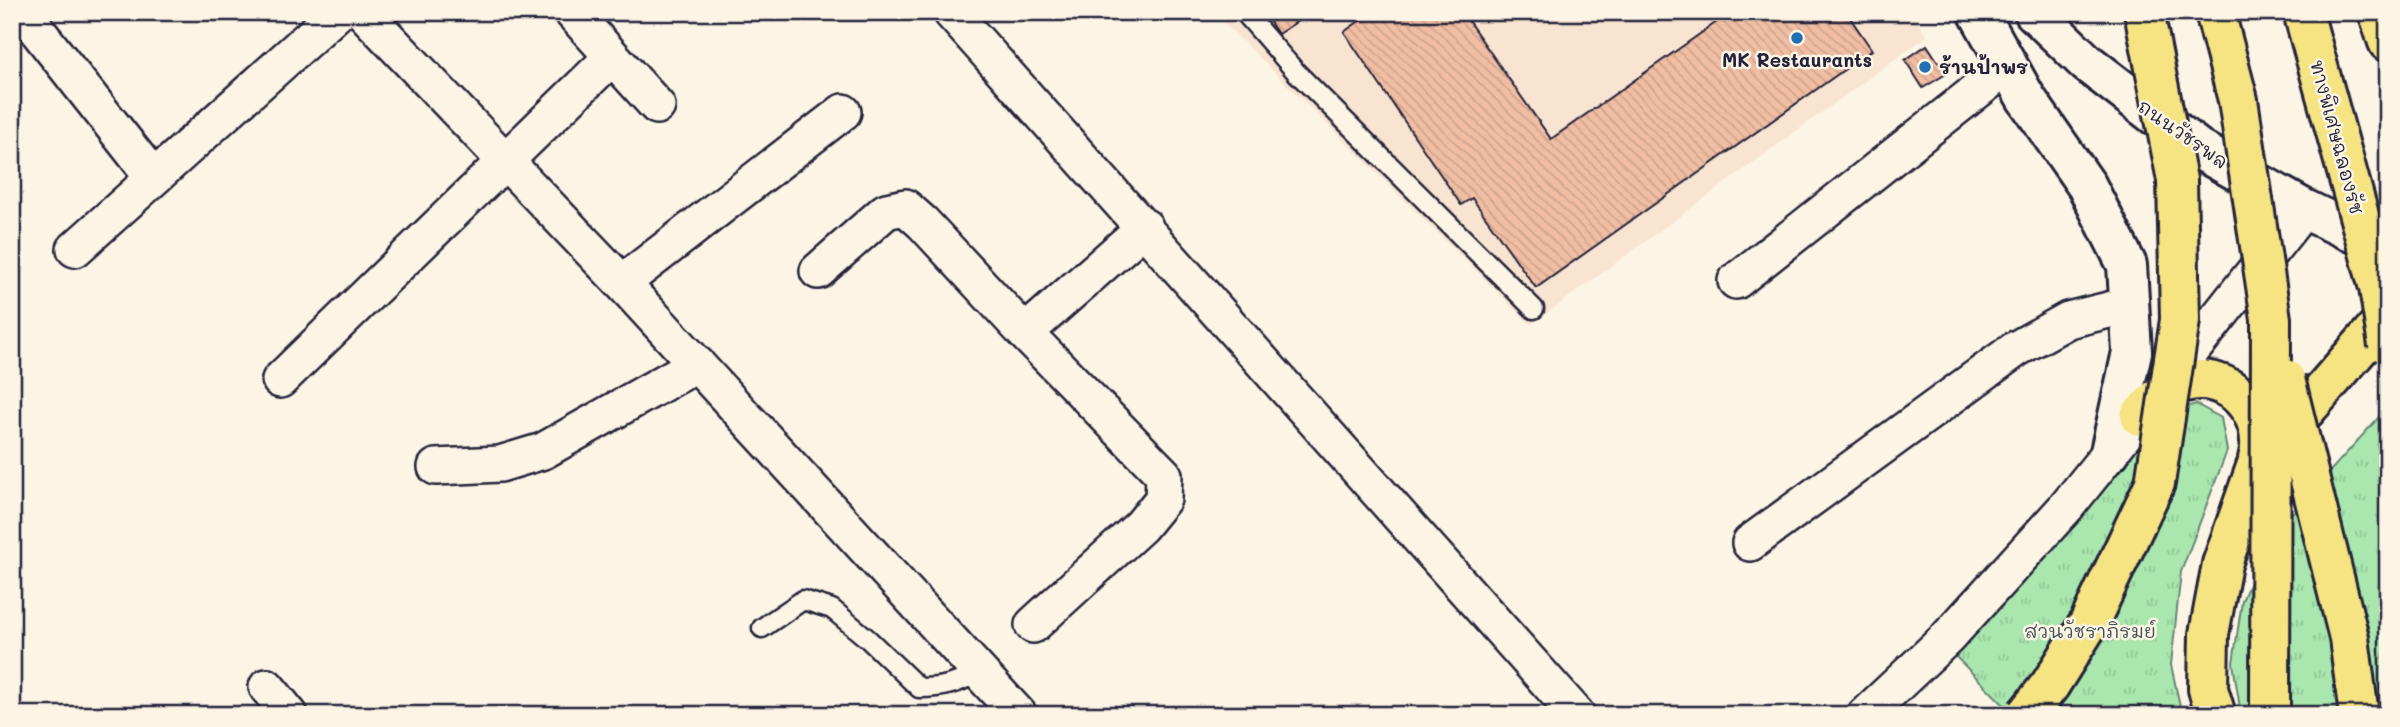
<svg xmlns="http://www.w3.org/2000/svg" width="2400" height="727" viewBox="0 0 2400 727" font-family="Mali,'Playpen Sans Thai',sans-serif">
  <style>
    .built { fill: #f9e4d1 }
    .park { fill: url(#park-tufts); stroke: #668474; stroke-width: 2 }
    .building { fill: url(#building-back-hatch); stroke: #22223b; stroke-width: 2 }
    .lines { fill: none; stroke-linecap: round; stroke-linejoin: round }
    .lane-casing { stroke: #22223b; stroke-width: 23 }
    .street-casing { stroke: #22223b; stroke-width: 40 }
    .secondary-casing { stroke: #22223b; stroke-width: 44 }
    .primary-casing { stroke: #22223b; stroke-width: 44 }
    .highway-casing { stroke: #22223b; stroke-width: 44 }
    .lane { stroke: #fcf5e5; stroke-width: 18 }
    .street { stroke: #fcf5e5; stroke-width: 35 }
    .secondary { stroke: #fcf5e5; stroke-width: 38 }
    .primary { stroke: #f6e381; stroke-width: 38 }
    .highway { stroke: #f6e381; stroke-width: 38 }
    .highway-bridge-casing { stroke: #22223b; stroke-width: 44; stroke-linecap: butt }
    .highway-bridge { stroke: #f6e381; stroke-width: 38 }
    .poi-dot { fill: #1f6fb2; stroke: #fcf5e5; stroke-width: 2.5 }
    .labels { text-anchor: middle; stroke-width: 5; stroke-linejoin: round; paint-order: stroke }
    .poi-label { font-size: 19px; font-weight: bold; fill: #22223b; stroke: #fcf5e5 }
    .street-label { font-size: 19px; fill: #22223b; stroke: #fcf5e5 }
    .park-label { font-size: 19px; fill: #445358; stroke: #fcf5e5 }
  </style>
  <defs>
    <pattern id="park-tufts" width="24" height="20" patternUnits="userSpaceOnUse" patternTransform="scale(1.75)"><rect width="24" height="20" fill="#a9e7ae"/><path d="M3 7l-1-3M5 7V3M7 7l1-3M15 17l-1-3M17 17v-4M19 17l1-3" fill="none" stroke="#91c697"/></pattern>
    <pattern id="building-back-hatch" width="6" height="6" patternUnits="userSpaceOnUse" patternTransform="scale(1.75)"><rect width="6" height="6" fill="#f1bea3"/><path d="M-1 5l2 2M0 0l6 6M5-1l2 2" fill="none" stroke="#cea38d"/></pattern>
  </defs>
  <rect width="100%" height="100%" fill="#fcf5e5"/>
  <filter id="ink" filterUnits="userSpaceOnUse"><feTurbulence type="fractalNoise" baseFrequency=".0143" numOctaves="2"/><feDisplacementMap in="SourceGraphic" scale="14" xChannelSelector="R" yChannelSelector="G"/><feConvolveMatrix kernelMatrix="1 2 1 2 8 2 1 2 1" color-interpolation-filters="sRGB"/></filter>
  <g filter="url(#ink)">
    <path class="built" d="M1213,12H1911L1927,36L1531,325Z"/>
    <path class="park" d="M2196,404L2221,418L2227,451L2181,572L2171,665L2182,715H2014L1955,656L2033,570L2120,454L2152,418Z
      M2388,407V715H2241L2233,663L2242,601L2267,541Z"/>
    <path class="building" d="M1263,12H1312L1278,34Z
      M1372,12H1462L1551,139L1731,12H1846L1872,50L1536,288L1472,198L1461,205L1344,32Z
      M1927,45L1946,74L1923,88L1905,60Z"/>
    <g class="lines">
      <g class="lane-casing">
        <path id="lane" d="M1244,12L1296,72L1534,309
          M762,628L803,600L832,609L868,639L919,688C942,688 959,684 979,671"/>
      </g>
      <g class="street-casing">
        <path id="street" d="M27,12L37,30L153,177
          M363,12L622,283L1019,715
          M572,12L657,106
          M951,12L1577,715
          M75,249L338,12
          M818,271L886,211L905,207L923,223L1025,333L1164,475L1163,499L1141,526L1033,625
          M1736,281L2007,67
          M622,283L843,112
          M1025,333L1145,227
          M280,380L611,58
          M2166,383L2304,209
          M436,467L500,464L543,451L697,364
          M1750,543L2016,349L2068,320L2129,305
          M267,687L290,715
          M1865,715L1947,638L2067,506L2128,430"/>
      </g>
      <g class="secondary-casing">
        <path id="secondary" d="M1978,12L2026,98L2087,186L2127,265L2132,352L2110,452
          M2034,12L2087,63L2200,150L2304,209L2388,249"/>
      </g>
      <g class="primary-casing">
        <path id="primary" d="M2140,416C2153,403 2164,389 2182,383C2229,368 2270,415 2258,459
          M2216,715L2208,689L2209,634L2222,564L2256,467L2388,315"/>
      </g>
      <g class="highway-casing">
        <path id="highway" d="M2378,12L2388,42"/>
      </g>
      <use href="#lane" class="lane"/>
      <use href="#street" class="street"/>
      <use href="#secondary" class="secondary"/>
      <use href="#primary" class="primary"/>
      <use href="#highway" class="highway"/>
      <g class="highway-bridge-casing">
        <path id="highway-bridge" d="M2215,12L2238,100L2271,319L2270,715
          M2303,12L2379,288L2388,345
          M2285,379L2349,638L2359,715
          M2026,715L2050,685L2089,623L2155,483L2180,320L2177,180L2144,12"/>
      </g>
      <use href="#highway-bridge" class="highway-bridge"/>
    </g>
  </g>
  <g class="poi-dot">
    <circle cx="1797" cy="38" r="7"/>
    <circle cx="1925" cy="67" r="7"/>
  </g>
  <g class="labels">
    <g class="poi-label">
      <text x="1797" y="67">MK Restaurants</text>
      <text x="1939" y="74" text-anchor="start">ร้านป้าพร</text>
    </g>
    <g class="street-label">
      <text transform="translate(2183 134) rotate(35)" y="7">ถนนวัชรพล</text>
      <text transform="translate(2337 137) rotate(75)" y="7">ทางพิเศษฉลองรัช</text>
    </g>
    <g class="park-label">
      <text x="2090" y="638">สวนวัชราภิรมย์</text>
    </g>
  </g>
  <rect width="2400" height="727" fill="none" stroke="#fcf5e5" stroke-width="42"/>
  <rect x="21" y="21" width="2358" height="685" fill="none" stroke="#22223b" stroke-width="2.5" filter="url(#ink)"/>
</svg>
